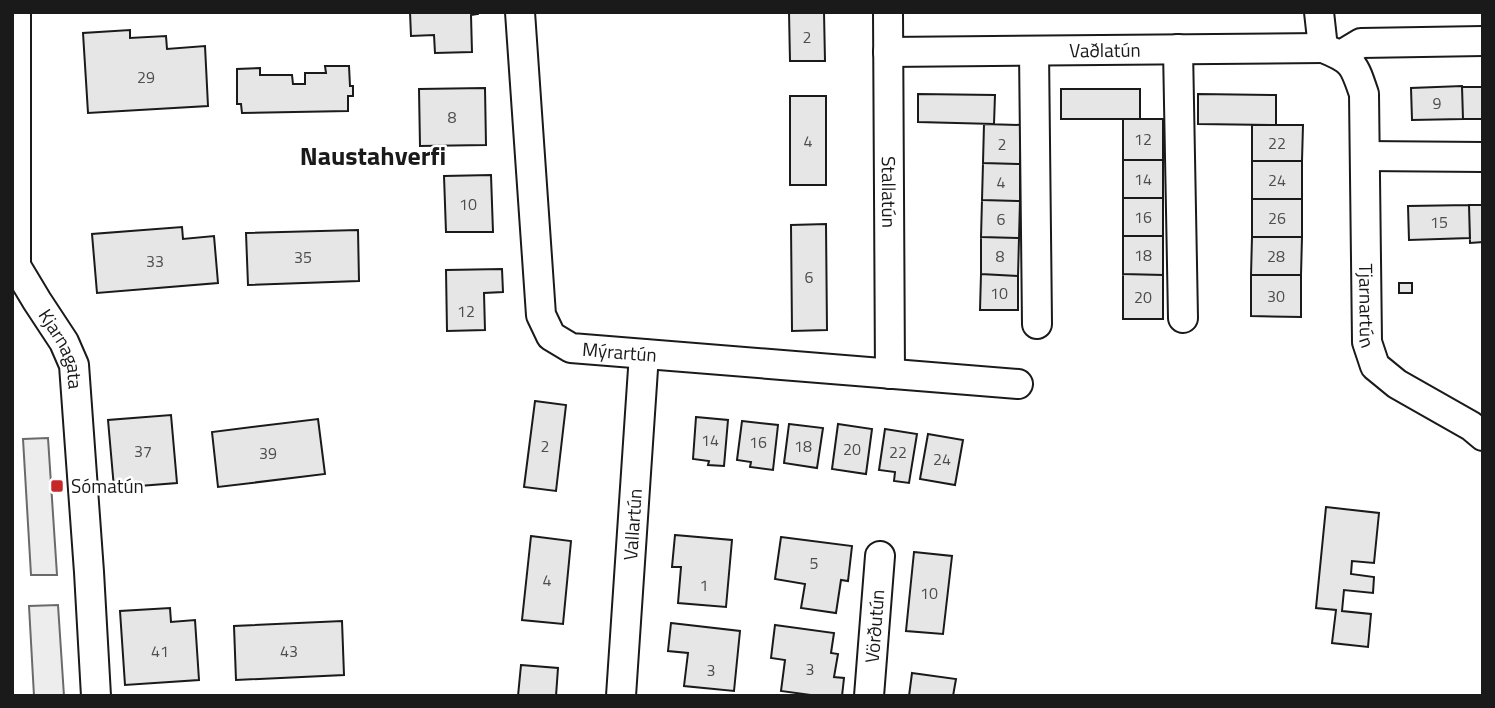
<svg xmlns="http://www.w3.org/2000/svg" width="1495" height="708" viewBox="0 0 1495 708" font-family="'Titillium Web',sans-serif">
  <style>
    .parking { fill: #ededed; stroke: #6a6a6a; stroke-width: 2 }
    .building { fill: #e6e6e6; stroke: #1a1a1a; stroke-width: 2 }
    .lines { fill: none; stroke-linecap: round; stroke-linejoin: round }
    .minor-casing { stroke: #1a1a1a; stroke-width: 32 }
    .minor { stroke: #fff; stroke-width: 28 }
    .poi-dot { fill: #c62828; stroke: #fff; stroke-width: 2.5 }
    .labels { text-anchor: middle; stroke-width: 5; stroke-linejoin: round; paint-order: stroke }
    .number-label { font-size: 16px; fill: #4d4d4d }
    .street-label { font-size: 19px; fill: #1a1a1a; stroke: #fff }
    .poi-label { font-size: 19px; fill: #1a1a1a; stroke: #fff; text-anchor: start }
    .district-label { font-size: 26px; font-weight: bold; fill: #1a1a1a; stroke: #fff }
  </style>
  <rect width="100%" height="100%" fill="#fff"/>
  <path class="parking" d="M48,438L57,575H31L23,439Z
    M58,605L64,696H34L29,606Z"/>
  <path class="building" d="M410,12H478V14L471,15L472,52L435,53L434,35L411,36Z
    M789,12H824L825,61H790Z
    M130,30V38L166,36L167,49L205,46L208,106L88,113L83,33Z
    M325,66H349L350,86H353V96H348V111L242,113L241,104H237V69L260,68V75H292L293,84H305V73H326Z
    M1462,86L1463,119L1412,120L1411,88Z
    M1462,87H1483V119H1463Z
    M485,88L486,145L420,146L419,89Z
    M1061,89H1140V119H1061Z
    M918,94L995,95L994,124L918,122Z
    M1198,94L1276,95V125L1198,124Z
    M790,96H826V185H790Z
    M1123,119H1163V160H1123Z
    M984,124L1021,125L1020,164L983,163Z
    M1252,125H1303L1302,161H1252Z
    M1123,160H1163V198H1123Z
    M1252,161H1302V199H1252Z
    M983,163L1020,164V201L982,200Z
    M491,175L493,232H446L444,176Z
    M1123,198H1163V236H1123Z
    M1252,199H1302V237H1252Z
    M982,200L1020,201L1019,238L981,237Z
    M1469,205L1470,238L1409,240L1408,206Z
    M1469,205H1483V242L1470,243Z
    M826,224L827,330L792,331L791,225Z
    M182,227L183,239L214,236L218,283L97,293L92,234Z
    M358,230L359,281L248,285L246,233Z
    M1123,236H1163V275L1123,274Z
    M981,237L1019,238L1018,276L981,274Z
    M1252,237H1302L1301,275H1251Z
    M502,269L503,292L484,293L485,330L447,331L446,270Z
    M981,274L1018,276V310H980Z
    M1123,274L1163,275V319H1123Z
    M1251,275H1301V317L1251,316Z
    M1399,283H1412V293H1399Z
    M535,401L566,405L556,491L524,487Z
    M171,415L177,483L114,488L108,420Z
    M696,417L728,420L724,466L708,465L709,461L693,459Z
    M318,419L325,474L218,487L212,432Z
    M742,421L778,425L773,470L750,467L751,462L737,460Z
    M789,424L823,428L817,468L784,463Z
    M838,424L872,429L866,474L832,469Z
    M885,429L917,434L909,483L894,481L895,472L879,470Z
    M928,434L963,440L955,485L920,479Z
    M1326,507L1379,513L1374,563L1352,561L1351,574L1374,577L1373,593L1344,590L1342,611L1371,614L1368,647L1332,643L1336,610L1316,608Z
    M675,535L732,540L726,607L678,603L681,567H672Z
    M531,536L571,541L563,624L522,620Z
    M781,537L852,546L848,581L841,580L836,613L801,608L805,584L775,579Z
    M914,552L952,556L943,634L906,631Z
    M170,608L171,622L195,620L199,680L125,685L120,611Z
    M342,621L344,675L236,680L234,626Z
    M671,623L740,631L734,691L684,686L688,653L668,651Z
    M775,625L834,633L831,653L838,654L834,677L844,678L842,696H818L781,691L785,660L771,658Z
    M521,665L558,668L556,696H518Z
    M912,673L956,679L953,696H909Z"/>
  <g class="lines">
    <g class="minor-casing">
      <g id="minor">
        <path id="s1" d="M16,12V266L37,301L64,342L74,365L89,572L96,696"/>
        <path id="s2" d="M520,12L541,315L551,336L571,348L1018,384"/>
        <path id="s3" d="M888,12L890,374"/>
        <path id="s4" d="M1319,12L1323,48C1353,60 1354,64 1364,94L1367,342L1375,366L1397,384L1471,426L1483,436"/>
        <path d="M1178,49L1183,318"/>
        <path d="M1034,51L1037,324"/>
        <path id="s5" d="M888,52L1323,48"/>
        <path d="M1341,55L1361,43L1483,41"/>
        <path d="M1365,156L1483,157"/>
        <path id="s6" d="M621,696L644,354"/>
        <path id="s7" d="M869,696L880,556"/>
      </g>
    </g>
    <use href="#minor" class="minor"/>
  </g>
  <rect class="poi-dot" x="50" y="479" width="14" height="14" rx="3.5"/>
  <g class="labels">
    <g class="number-label">
      <text x="807" y="43">2</text>
      <text x="146" y="83">29</text>
      <text x="1437" y="109">9</text>
      <text x="452" y="123">8</text>
      <text x="1143" y="145">12</text>
      <text x="808" y="147">4</text>
      <text x="1277" y="149">22</text>
      <text x="1002" y="150">2</text>
      <text x="1143" y="185">14</text>
      <text x="1277" y="186">24</text>
      <text x="1001" y="188">4</text>
      <text x="468" y="210">10</text>
      <text x="1143" y="223">16</text>
      <text x="1277" y="224">26</text>
      <text x="1001" y="225">6</text>
      <text x="1439" y="228">15</text>
      <text x="1143" y="261">18</text>
      <text x="1000" y="262">8</text>
      <text x="1276" y="262">28</text>
      <text x="303" y="263">35</text>
      <text x="155" y="267">33</text>
      <text x="809" y="283">6</text>
      <text x="999" y="299">10</text>
      <text x="1276" y="302">30</text>
      <text x="1143" y="303">20</text>
      <text x="466" y="317">12</text>
      <text x="710" y="446">14</text>
      <text x="758" y="448">16</text>
      <text x="545" y="452">2</text>
      <text x="803" y="452">18</text>
      <text x="852" y="455">20</text>
      <text x="143" y="457">37</text>
      <text x="898" y="458">22</text>
      <text x="268" y="459">39</text>
      <text x="942" y="465">24</text>
      <text x="814" y="569">5</text>
      <text x="547" y="586">4</text>
      <text x="704" y="591">1</text>
      <text x="929" y="599">10</text>
      <text x="160" y="657">41</text>
      <text x="289" y="657">43</text>
      <text x="810" y="675">3</text>
      <text x="711" y="676">3</text>
    </g>
    <g class="street-label">
      <text dy="7" stroke="none"><textPath href="#s5" startOffset="217">Vaðlatún</textPath></text>
      <text dy="7" stroke="none"><textPath href="#s3" startOffset="180">Stallatún</textPath></text>
      <text dy="7" stroke="none"><textPath href="#s4" startOffset="313">Tjarnartún</textPath></text>
      <text dy="7" stroke="none"><textPath href="#s1" startOffset="350">Kjarnagata</textPath></text>
      <text dy="7" stroke="none"><textPath href="#s2" startOffset="399">Mýrartún</textPath></text>
      <text dy="7" stroke="none"><textPath href="#s6" startOffset="172">Vallartún</textPath></text>
      <text dy="7" stroke="none"><textPath href="#s7" startOffset="70">Vörðutún</textPath></text>
    </g>
    <g class="poi-label">
      <text x="71" y="493">Sómatún</text>
    </g>
    <g class="district-label">
      <text x="373" y="165">Naustahverfi</text>
    </g>
  </g>
  <rect width="1495" height="708" fill="none" stroke="#1a1a1a" stroke-width="28"/>
</svg>
